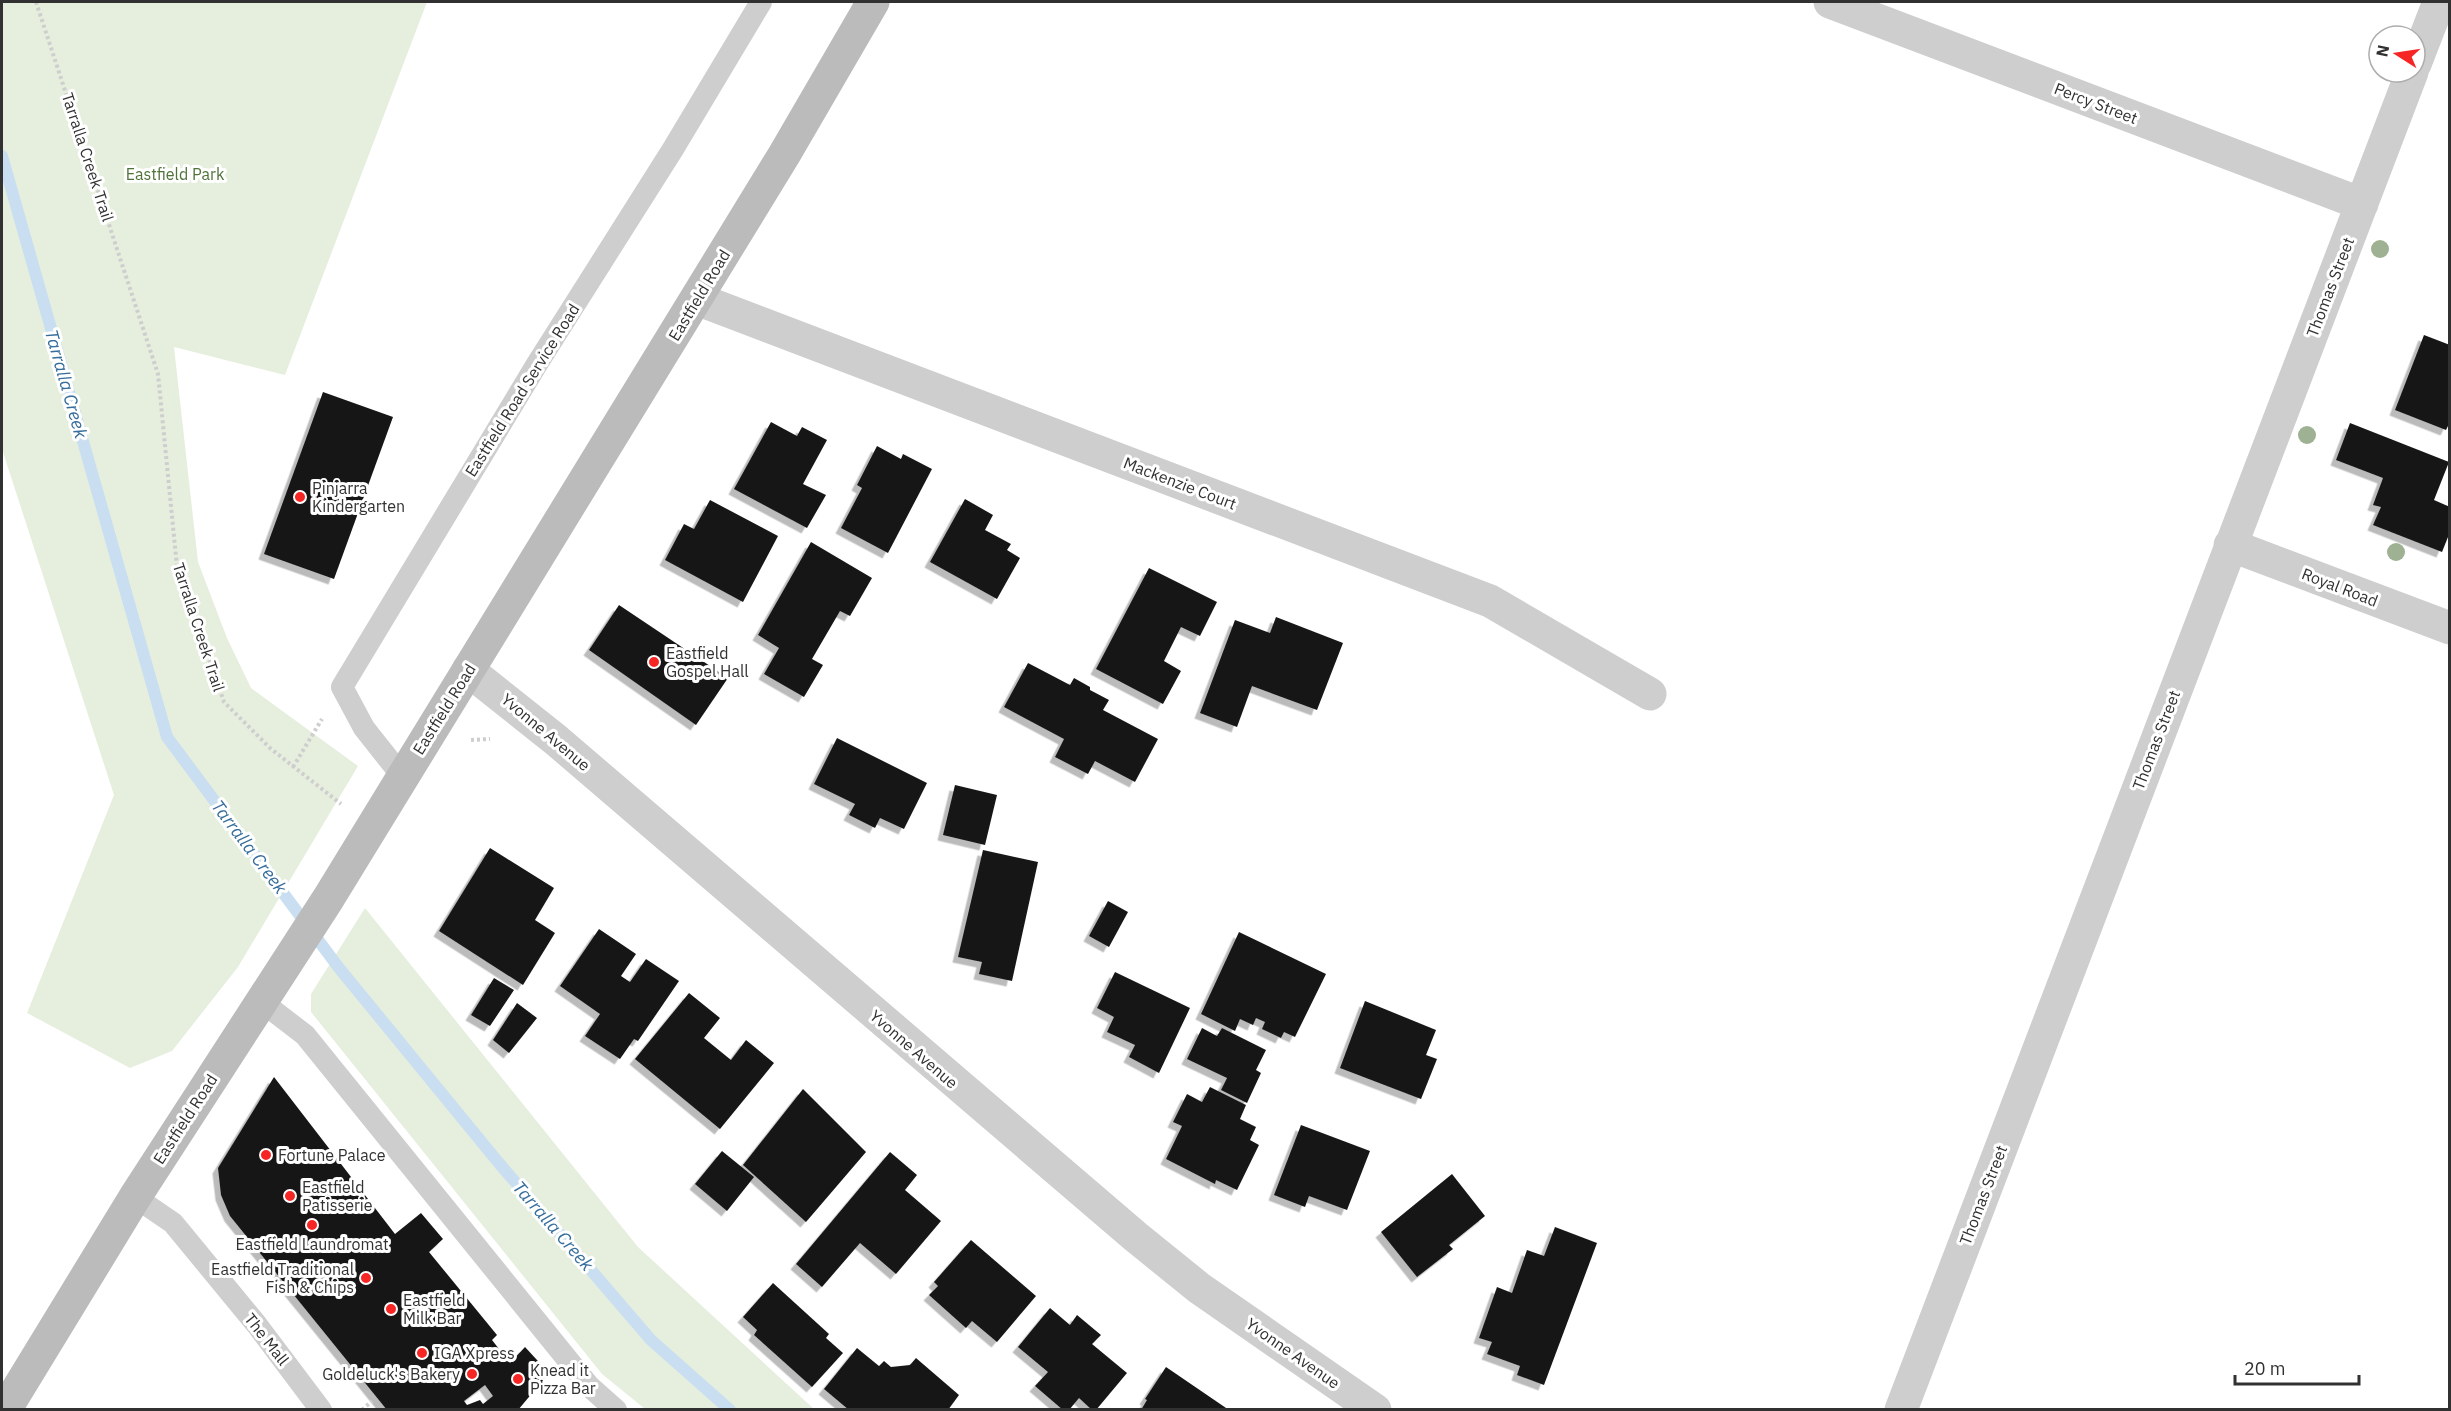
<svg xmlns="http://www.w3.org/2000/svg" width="2451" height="1411" viewBox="0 0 2451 1411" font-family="'IBM Plex Sans',sans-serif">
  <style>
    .green { fill: #e6efde }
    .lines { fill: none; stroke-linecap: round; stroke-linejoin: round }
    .stream { stroke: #c9def0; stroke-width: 12 }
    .building { fill: #181818; fill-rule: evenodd; filter: url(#shadow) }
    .path { stroke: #cecece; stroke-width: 4; stroke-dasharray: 3 3; stroke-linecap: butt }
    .lane { stroke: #cecece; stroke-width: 22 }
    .street { stroke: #cecece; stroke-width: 33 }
    .secondary { stroke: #bbb; stroke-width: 33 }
    .tree { fill: #9eb192 }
    .poi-dot { fill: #f62625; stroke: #fff; stroke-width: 2 }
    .labels { text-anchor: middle; stroke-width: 6; stroke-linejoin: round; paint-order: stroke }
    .street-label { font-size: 16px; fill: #313131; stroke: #fff }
    .park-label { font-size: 16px; fill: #4f7239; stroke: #fff }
    .poi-label { font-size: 16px; fill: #313131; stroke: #fff; text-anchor: start }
    .water-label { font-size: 18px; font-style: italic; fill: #366d9c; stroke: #fff }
  </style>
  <defs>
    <filter id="shadow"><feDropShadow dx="-5.5" dy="5.5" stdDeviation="0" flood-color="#0004"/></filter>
  </defs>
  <rect width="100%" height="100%" fill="#fff"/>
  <path class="green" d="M2,2H427L285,375L174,347L198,562L227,638L251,688L358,766L238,967L172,1051L130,1068L27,1013L114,795L2,449Z
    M365,908L638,1247L814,1409H645L602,1374L311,1012V994Z"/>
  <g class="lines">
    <path class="stream" d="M2,156L167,737L339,968L498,1162L651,1340L730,1410"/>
  </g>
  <path class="building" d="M2424,335L2450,345V422L2446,430L2395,410Z
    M323,392L393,417L334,579L264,554Z
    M771,422L797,436L802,427L827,440L803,484L826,495L807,528L734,489Z
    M2350,423L2449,462L2434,500L2450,507V532L2442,552L2373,525L2381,507L2373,505L2383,478L2336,460Z
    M877,446L901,459L903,454L932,469L888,553L841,528L862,488L857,485Z
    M965,499L993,515L985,530L1011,544L1007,550L1020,558L997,599L930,562Z
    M710,500L778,536L743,602L665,560L684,524L694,529Z
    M811,542L872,578L850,616L840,611L812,659L823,665L804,697L764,674L779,648L758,635Z
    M1149,568L1217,602L1200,636L1181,627L1164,661L1181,671L1163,704L1096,669Z
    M619,605L728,678L696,725L589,650Z
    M1276,617L1343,643L1317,710L1252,686L1237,727L1200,713L1235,620L1270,633Z
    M1028,663L1070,685L1074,678L1090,687V690L1109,700L1103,710L1158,739L1135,782L1095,761L1088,774L1055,757L1064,739L1004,707Z
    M837,738L927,783L904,829L880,818L875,828L849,815L855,804L814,784Z
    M955,785L997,795L985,845L943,835Z
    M490,848L554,888L535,920L555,933L523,985L439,931Z
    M983,850L1038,862L1012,981L979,974L982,962L958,957Z
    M1108,901L1128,912L1109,947L1089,936Z
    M599,929L636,954L621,976L630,982L646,959L679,981L638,1041L634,1039L620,1059L585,1036L600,1014L560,986Z
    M1239,932L1326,974L1295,1037L1284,1032L1281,1038L1262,1029L1265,1022L1256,1018L1253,1025L1240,1019L1235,1031L1201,1014Z
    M1115,972L1190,1008L1159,1073L1129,1057L1135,1045L1107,1032L1114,1017L1097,1008Z
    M494,978L514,990L490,1026L471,1015Z
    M689,993L720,1018L704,1038L731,1060L746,1040L774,1063L720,1129L635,1059Z
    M1365,1001L1436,1030L1426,1055L1437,1059L1421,1099L1340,1068Z
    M517,1003L537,1018L509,1053L493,1040Z
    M1202,1028L1217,1036L1222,1028L1266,1050L1256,1070L1261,1073L1247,1103L1221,1090L1227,1078L1187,1059Z
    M274,1077L395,1234L421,1213L443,1239L429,1252L497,1335L492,1340L510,1363L525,1347L549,1373L518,1410H387L230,1216L221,1195L218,1168ZM485,1385L493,1396L483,1404L480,1400L467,1405L464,1401Z
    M1210,1087L1246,1105L1240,1119L1256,1127L1250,1140L1259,1145L1237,1190L1216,1180L1215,1184L1166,1159L1182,1126L1173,1122L1187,1094L1202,1102Z
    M803,1089L866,1152L806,1222L743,1165Z
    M1301,1125L1370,1151L1347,1210L1309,1196L1305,1207L1274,1195Z
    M722,1151L754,1177L727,1211L695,1184Z
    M890,1152L917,1175L905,1190L941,1221L896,1274L860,1243L822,1287L796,1264Z
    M1452,1174L1485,1216L1449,1245L1453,1249L1417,1277L1381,1232Z
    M1555,1227L1597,1243L1544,1385L1517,1375L1520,1366L1487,1354L1492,1342L1479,1338L1497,1287L1512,1293L1527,1250L1544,1256Z
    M971,1240L1036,1296L997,1342L972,1321L966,1328L929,1295L938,1286L934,1282Z
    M773,1283L829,1334L826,1338L843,1353L812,1387L754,1335L757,1330L743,1317Z
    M1050,1308L1070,1325L1077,1315L1101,1335L1092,1344L1127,1373L1096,1410H1092L1079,1398L1069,1410H1063L1035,1386L1048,1372L1018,1347Z
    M857,1348L879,1366L884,1361L891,1367L910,1365L916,1358L959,1395L948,1410H849L824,1389Z
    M1166,1367L1229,1410H1141L1147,1400L1145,1399Z"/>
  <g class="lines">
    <path class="path" d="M36,2L158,374L177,567L224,702L270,748L341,804
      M471,740L490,739
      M293,767L322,719
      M362,1410L372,1401"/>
    <path class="lane" d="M402,776L364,728L342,687L537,364L673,149L761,2
      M262,1002L305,1035L589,1386L616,1410
      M135,1197L173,1223L257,1325L321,1410"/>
    <path class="street" d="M1830,2L2362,204
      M2415,64L2439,2
      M697,299L1490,601L1650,694
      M2230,545L2450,628
      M468,670L556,740L1136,1237L1199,1288L1375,1410
      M1901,1410L2412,72"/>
    <path class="secondary" d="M5,1410L135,1197L328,899L784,155L873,2"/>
  </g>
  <g class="tree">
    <circle cx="2380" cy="249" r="9"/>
    <circle cx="2307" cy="435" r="9"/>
    <circle cx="2396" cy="552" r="9"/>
  </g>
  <g class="poi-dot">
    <circle cx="300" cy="497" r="6"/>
    <circle cx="654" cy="662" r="6"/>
    <circle cx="266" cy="1155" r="6"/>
    <circle cx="290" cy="1196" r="6"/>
    <circle cx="312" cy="1225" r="6"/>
    <circle cx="366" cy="1278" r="6"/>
    <circle cx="391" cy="1309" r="6"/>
    <circle cx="422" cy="1353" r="6"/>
    <circle cx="472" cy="1374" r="6"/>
    <circle cx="518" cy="1379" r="6"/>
  </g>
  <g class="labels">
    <g class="street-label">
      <text transform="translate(2096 103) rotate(21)" y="6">Percy Street</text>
      <text transform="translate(88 157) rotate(72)" y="6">Tarralla Creek Trail</text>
      <text transform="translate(2330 287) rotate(-69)" y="6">Thomas Street</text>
      <text transform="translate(699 295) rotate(-59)" y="6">Eastfield Road</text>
      <text transform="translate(522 390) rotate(-58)" y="6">Eastfield Road Service Road</text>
      <text transform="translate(1180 483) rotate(21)" y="6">Mackenzie Court</text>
      <text transform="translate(2340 587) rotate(21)" y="6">Royal Road</text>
      <text transform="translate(199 627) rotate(72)" y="6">Tarralla Creek Trail</text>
      <text transform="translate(444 709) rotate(-58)" y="6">Eastfield Road</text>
      <text transform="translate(546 732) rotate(40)" y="6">Yvonne Avenue</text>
      <text transform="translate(2156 740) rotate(-69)" y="6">Thomas Street</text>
      <text transform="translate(914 1049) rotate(41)" y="6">Yvonne Avenue</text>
      <text transform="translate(185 1119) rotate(-57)" y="6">Eastfield Road</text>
      <text transform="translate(1983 1195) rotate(-69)" y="6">Thomas Street</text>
      <text transform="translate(267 1339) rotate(52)" y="6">The Mall</text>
      <text transform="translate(1293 1353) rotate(35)" y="6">Yvonne Avenue</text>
    </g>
    <g class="park-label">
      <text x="175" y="180">Eastfield Park</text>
    </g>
    <g class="poi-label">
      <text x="312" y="494">Pinjarra<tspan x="312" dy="18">Kindergarten</tspan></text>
      <text x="666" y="659">Eastfield<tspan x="666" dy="18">Gospel Hall</tspan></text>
      <text x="278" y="1161">Fortune Palace</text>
      <text x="302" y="1193">Eastfield<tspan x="302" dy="18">Patisserie</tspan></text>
      <text x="312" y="1250" text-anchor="middle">Eastfield Laundromat</text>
      <text x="354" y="1275" text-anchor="end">Eastfield Traditional<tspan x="354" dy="18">Fish &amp; Chips</tspan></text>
      <text x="403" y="1306">Eastfield<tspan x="403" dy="18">Milk Bar</tspan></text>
      <text x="434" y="1359">IGA Xpress</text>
      <text x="530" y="1376">Knead it<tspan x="530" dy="18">Pizza Bar</tspan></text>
      <text x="460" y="1380" text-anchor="end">Goldeluck's Bakery</text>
    </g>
    <g class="water-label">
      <text transform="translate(66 384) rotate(74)" y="6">Tarralla Creek</text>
      <text transform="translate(249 847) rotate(53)" y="6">Tarralla Creek</text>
      <text transform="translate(553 1226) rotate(49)" y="6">Tarralla Creek</text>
    </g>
  </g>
  <rect width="2451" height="1411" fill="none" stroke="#313131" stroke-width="6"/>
  <g transform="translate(2397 54) rotate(282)"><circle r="28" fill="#ffffff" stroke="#adadad" stroke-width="1.5"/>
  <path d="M0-4.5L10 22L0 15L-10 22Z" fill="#f62625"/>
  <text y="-9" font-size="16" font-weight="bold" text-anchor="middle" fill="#313131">N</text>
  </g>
  <path d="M2235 1375v9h124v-9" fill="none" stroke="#313131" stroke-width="3"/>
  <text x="2244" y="1375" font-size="18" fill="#313131" stroke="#ffffff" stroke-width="4.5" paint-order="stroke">20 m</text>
</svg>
